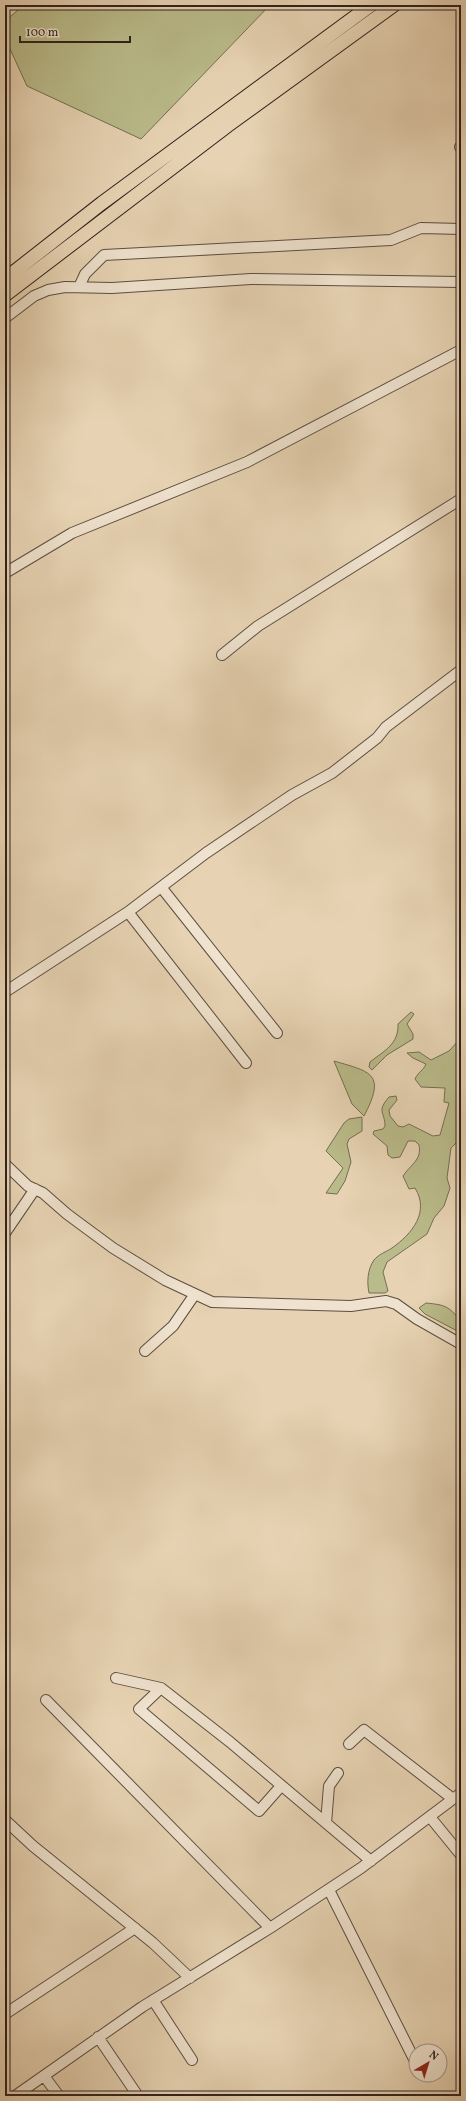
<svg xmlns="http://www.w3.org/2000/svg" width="466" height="2101" viewBox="0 0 466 2101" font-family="Vollkorn,serif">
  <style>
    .green { fill: #babb8a; stroke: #746e54 }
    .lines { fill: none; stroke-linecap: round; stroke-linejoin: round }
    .minor-casing { stroke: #5c4e42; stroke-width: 12 }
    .major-casing { stroke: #2e211d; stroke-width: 15 }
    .minor { stroke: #efe2ce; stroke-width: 10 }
    .major { stroke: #e7d3b3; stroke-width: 13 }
  </style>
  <rect width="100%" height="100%" fill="#e7d3b3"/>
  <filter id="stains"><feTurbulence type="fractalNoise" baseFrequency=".005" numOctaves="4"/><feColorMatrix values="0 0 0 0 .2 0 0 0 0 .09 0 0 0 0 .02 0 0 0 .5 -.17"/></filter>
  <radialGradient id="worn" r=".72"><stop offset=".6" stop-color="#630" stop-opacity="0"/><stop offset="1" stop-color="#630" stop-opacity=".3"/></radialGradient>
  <path class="green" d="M24,5H270L141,139L27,86L5,38V21Z
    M411,1012L414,1014L407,1024L413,1034V1039L387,1055L372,1070L369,1067L370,1062C384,1051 399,1044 398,1024Z
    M461,1038V1138L451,1148L447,1178L450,1188L444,1206L434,1218L427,1234L387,1262L383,1272L388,1291L385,1293H369C367,1283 367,1270 374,1260C379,1254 386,1252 392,1248C412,1234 430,1212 415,1188L409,1189L403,1176C411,1164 422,1160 419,1145L415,1141H408L400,1157L392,1158L388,1155L387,1146L373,1134L374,1131L383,1129L385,1126C385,1112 376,1112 389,1097L396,1096L397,1100L389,1110L390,1116L398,1126L403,1127L409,1124L433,1136L440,1135L449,1103L444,1102L445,1088L421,1087L415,1079C418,1072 424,1070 426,1064L413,1058L407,1053L419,1052L431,1060L449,1051Z
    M334,1061C372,1072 386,1074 364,1116L352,1104Z
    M362,1117V1131L349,1139L347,1144L351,1162L345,1181L337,1194L326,1193L343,1168L326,1151L344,1123L349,1119Z
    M426,1303C446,1305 447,1306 461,1320V1333L425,1314L419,1308Z"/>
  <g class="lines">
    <g class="minor-casing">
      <path id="minor" d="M460,147L461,148
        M79,287L85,274L104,255L391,240L421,228L461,229
        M5,318L34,296L48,290L65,287L112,288L251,279L461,282
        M5,573L72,533L247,462L461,350
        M222,655L258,626L461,499
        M161,887L277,1033
        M128,912L246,1063
        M5,992L128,912L206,853L292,795L332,773L377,738L386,727L461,670
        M5,1164L28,1186L43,1193L67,1214L113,1248L165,1280L212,1302L351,1306L386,1301L396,1304L417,1319L461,1344
        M5,1233L35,1189
        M145,1351L173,1326L195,1294
        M116,1678L161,1688L230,1742L371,1861
        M161,1688L139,1709L259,1811L281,1786
        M46,1700L270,1928
        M349,1744L364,1730L453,1799
        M430,1817L461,1855
        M5,1820L33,1846L153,1943L190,1978
        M326,1823L329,1786L338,1773
        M329,1890L416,2063
        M153,2000L192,2060
        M5,2014L135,1928
        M98,2037L138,2096
        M44,2076L59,2096
        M15,2096L142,2007L270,1928L361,1868L461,1793"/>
    </g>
    <g class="major-casing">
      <path id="major" d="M5,279L102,203L371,5
        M5,295L227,126L394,5"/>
    </g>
    <use href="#minor" class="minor"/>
    <use href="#major" class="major"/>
  </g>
  <rect width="466" height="2101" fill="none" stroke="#e7d3b3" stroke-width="20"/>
  <rect x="6" y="6" width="454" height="2089" fill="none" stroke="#2e211d" stroke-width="2"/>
  <rect x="10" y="10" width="446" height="2081" fill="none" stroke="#2e211d"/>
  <g transform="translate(428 2063) rotate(38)"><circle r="19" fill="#efe2ce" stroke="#a29587"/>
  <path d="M0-3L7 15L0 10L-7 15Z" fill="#8f2418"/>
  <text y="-6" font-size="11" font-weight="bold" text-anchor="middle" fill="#2e211d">N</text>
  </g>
  <path d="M20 36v6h110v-6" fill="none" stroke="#2e211d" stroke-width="2"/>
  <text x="26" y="36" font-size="12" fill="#2e211d" stroke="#efe2ce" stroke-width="3" paint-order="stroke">100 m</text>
  <rect width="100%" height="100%" filter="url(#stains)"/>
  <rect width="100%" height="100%" fill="url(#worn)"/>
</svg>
